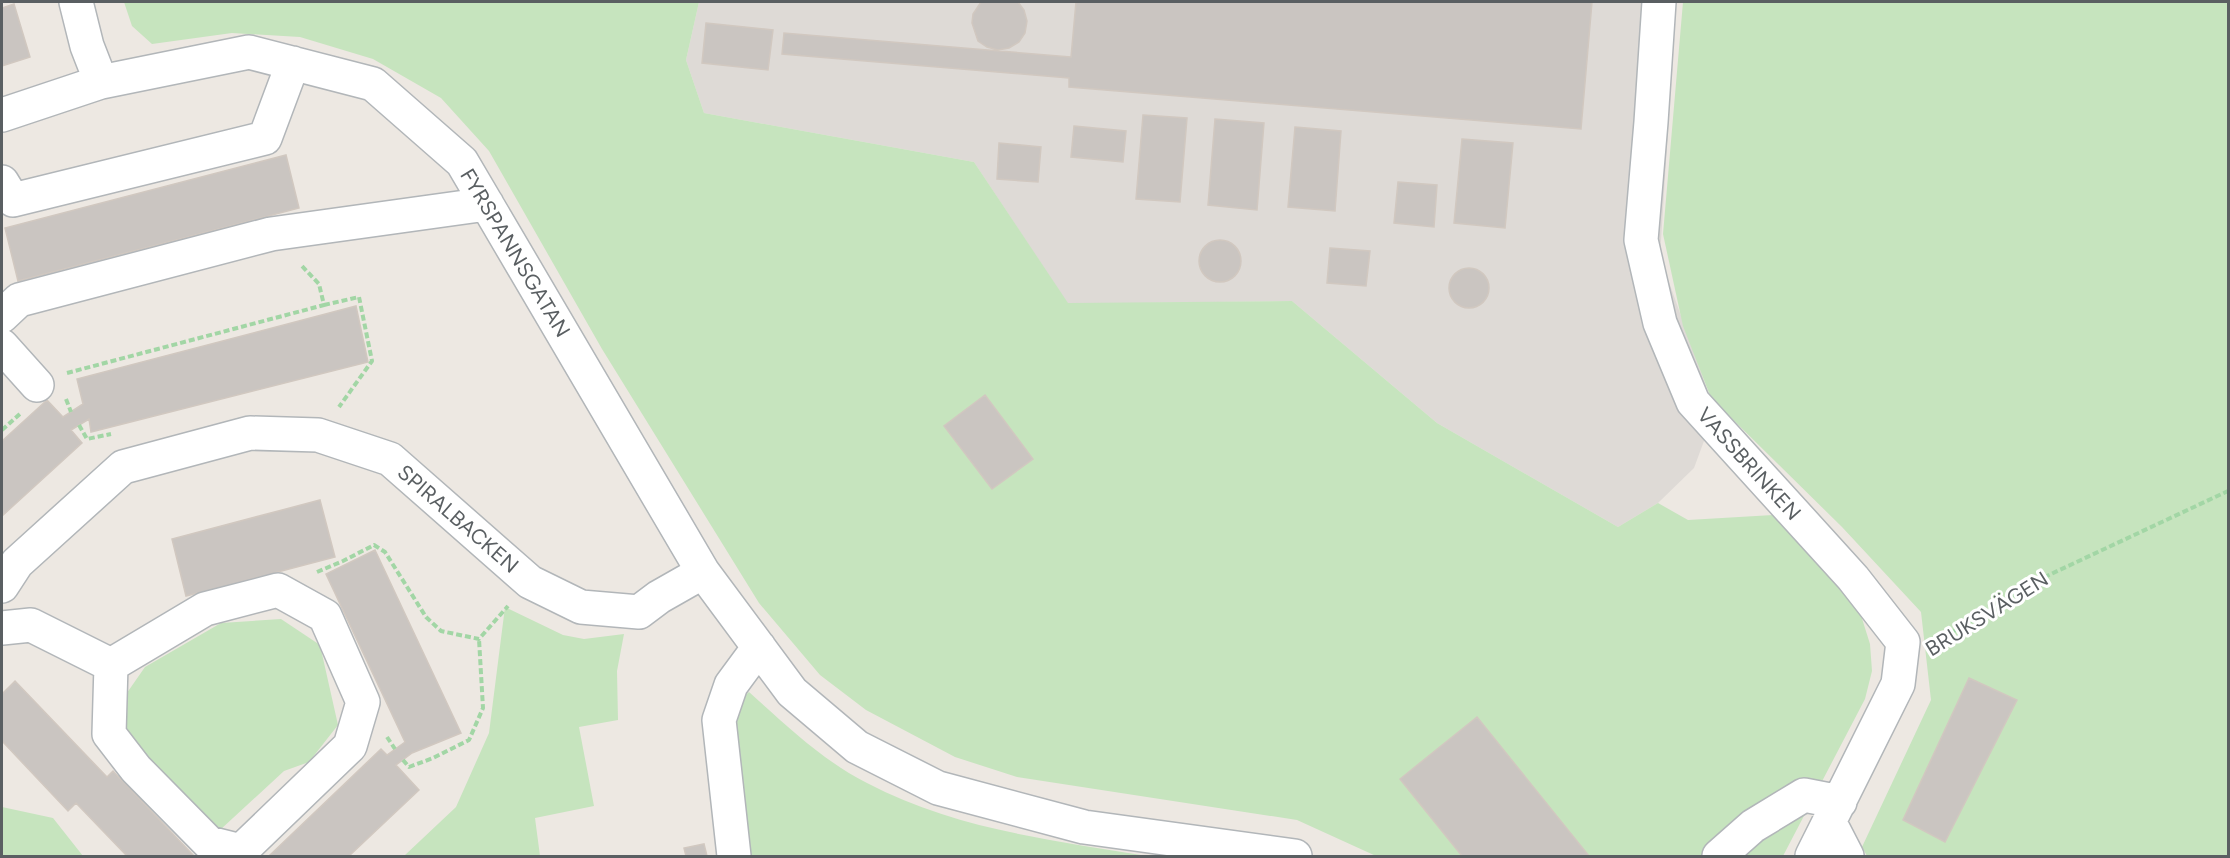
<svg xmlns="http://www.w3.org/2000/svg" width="2230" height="858" viewBox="0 0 2230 858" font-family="Figtree,sans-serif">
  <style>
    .industrial { fill: #dedad6 }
    .green { fill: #c6e4be }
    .building { fill: #cac5c1; stroke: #d1c8c0; stroke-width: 1.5 }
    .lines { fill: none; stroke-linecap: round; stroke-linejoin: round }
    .minor-casing { stroke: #b2b6b9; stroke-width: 36 }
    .path { stroke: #a2d6a5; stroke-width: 4; stroke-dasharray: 6 3; stroke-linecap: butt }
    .minor { stroke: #fff; stroke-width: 33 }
    .labels { text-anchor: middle; stroke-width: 6; stroke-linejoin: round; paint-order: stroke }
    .street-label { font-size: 21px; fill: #5a5f62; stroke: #fff }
  </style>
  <rect width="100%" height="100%" fill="#ede8e2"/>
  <path class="industrial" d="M699,2H1676L1660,257L1715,411L1694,468L1658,503L1618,527L1437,423L1292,301L1068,304L974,162L704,113L686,60Z"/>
  <path class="green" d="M124,2H699L686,60L704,113L974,162L1068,303L1292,301L1437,423L1618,527L1658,503L1688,520L1773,515L1792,530L1859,609L1870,644L1872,671L1865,699L1783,856H1376L1297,820L1017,777L955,757L866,710L820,675L759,603L602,349L489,151L441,98L373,59L300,37L232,33L152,44L132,26Z
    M1683,2H2228V856H1867L1862,847L1931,700L1921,612L1842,527L1711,398L1683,326L1663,234Z
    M505,607L563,635L584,639L624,634L617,671L618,720L579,727L594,806L535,818L540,856H404L456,807L489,733Z
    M281,619L320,645L338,725L309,762L284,771L220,830L207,824L200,811L119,727L122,700L145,667L221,623Z
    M749,692C785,724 823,761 867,783C954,829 1051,840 1147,856H744L733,706Z
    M2,807L53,818L83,856H2Z"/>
  <path class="building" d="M981,2H1018L1024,10L1027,21L1025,33L1019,42L1009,48L998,50L987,47L978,41L972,23L973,14Z
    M1076,2H1592L1581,129L1069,87V78L782,54L784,33L1071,57Z
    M14,4L30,57L2,66V8Z
    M706,23L773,30L768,70L702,63Z
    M1143,115L1187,118L1180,202L1136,199Z
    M1215,119L1264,123L1257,210L1208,205Z
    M1074,126L1126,131L1123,162L1071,157Z
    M1295,127L1341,131L1335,211L1288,207Z
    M1462,139L1513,143L1505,228L1454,223Z
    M999,143L1041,147L1038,182L997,179Z
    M286,155L299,208L18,281L5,228Z
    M1398,182L1437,185L1434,227L1394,223Z
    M1199 261a21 21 0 1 1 42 0a21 21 0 1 1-42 0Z
    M1330,248L1370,251L1366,286L1327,283Z
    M1449 288a20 20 0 1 1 40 0a20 20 0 1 1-40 0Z
    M356,306L368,362L91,432L89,419L71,430L82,443L2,516V441L47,400L63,417L83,404L77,379Z
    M985,395L1033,459L992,489L944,426Z
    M320,500L335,557L186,596L172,539Z
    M375,550L461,733L412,753L396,765L419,790L349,856H269L381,749L387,755L405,742L326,574Z
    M1969,678L2017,700L1945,842L1903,820Z
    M15,681L107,777L113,771L194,856H127L76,803L68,811L2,741V694Z
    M1477,717L1589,856H1462L1400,779Z
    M704,844L707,856H686L684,848Z"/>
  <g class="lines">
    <g class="minor-casing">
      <path id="minor" d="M76,2L87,46L101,82
        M1659,2L1651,122L1641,240L1660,323L1693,402L1853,578L1903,642L1898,684L1812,856
        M2,115L101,82L249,52L373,84L462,162L703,572L792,692L857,747L938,788L1084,827L1295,856
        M2,182L13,200L265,138L293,63
        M2,316L19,300L271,234L487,204
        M2,346L37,385
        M2,586L17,563L123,467L250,433L318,435L390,459L530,582L581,607L639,612L659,597L703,572
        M278,590L325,616L363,702L350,746L241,851L209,843L136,769L109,734L111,665L205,609Z
        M2,628L31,625L111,665
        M1830,823L1847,856
        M734,856L719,720L731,685L759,647
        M1719,856L1753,826L1804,795L1840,802"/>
    </g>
    <path class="path" d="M324,305L359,297L372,361L339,407
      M67,373L324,305L319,284L301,265
      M66,399L71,412
      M79,425L87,439L111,434
      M2,430L22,412
      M317,572L343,561L374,545L385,552L426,617L441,631L479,639L508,606
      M1936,642L2034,582L2228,491
      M387,737L395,749
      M403,760L409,767L433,758L469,740L483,708L479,639"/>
    <use href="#minor" class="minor"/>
  </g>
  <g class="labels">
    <g class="street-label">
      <text transform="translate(515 253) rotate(59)" y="7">FYRSPANNSGATAN</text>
      <text transform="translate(1749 464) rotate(48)" y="7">VASSBRINKEN</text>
      <text transform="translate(458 519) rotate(41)" y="7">SPIRALBACKEN</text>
      <text transform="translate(1987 614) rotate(-32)" y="7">BRUKSVÄGEN</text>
    </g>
  </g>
  <rect width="2230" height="858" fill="none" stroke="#5a5f62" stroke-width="6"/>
</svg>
